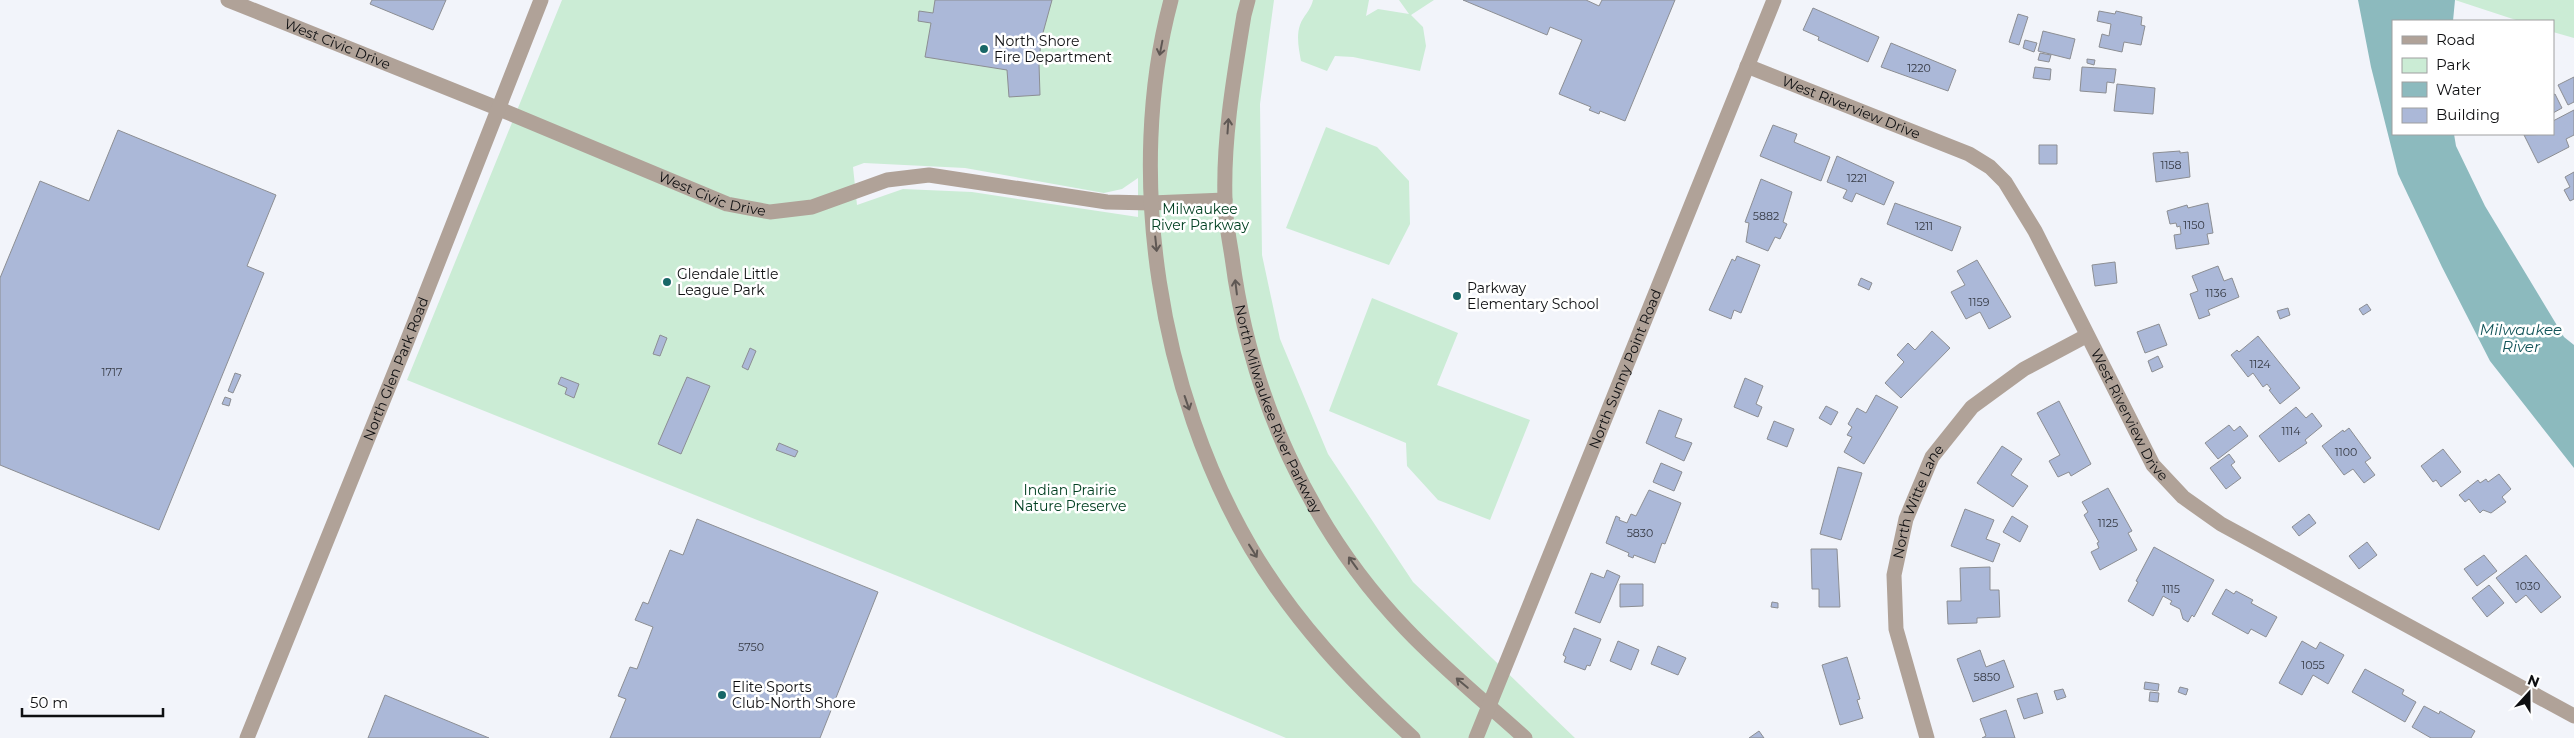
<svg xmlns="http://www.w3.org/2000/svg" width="2574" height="738" viewBox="0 0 2574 738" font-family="Montserrat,sans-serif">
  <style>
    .green { fill: #cbecd5; fill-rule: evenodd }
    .water { fill: #8cbabe }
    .building { fill: #abb8d8; stroke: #8c8e93 }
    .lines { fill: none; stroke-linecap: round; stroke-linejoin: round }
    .minor { stroke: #b0a298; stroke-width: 15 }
    .oneway { stroke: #5f5854 }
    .poi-dot { fill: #186767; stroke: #fff; stroke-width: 2 }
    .labels { text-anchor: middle; stroke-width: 5; stroke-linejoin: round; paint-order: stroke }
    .number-label { font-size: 11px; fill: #353943 }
    .poi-label { font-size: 14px; fill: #0e0f11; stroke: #fff; text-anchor: start }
    .street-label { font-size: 14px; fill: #0e0f11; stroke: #fff }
    .park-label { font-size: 14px; fill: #024022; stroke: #fff }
    .water-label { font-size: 15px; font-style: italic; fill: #125459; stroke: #fff }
  </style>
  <rect width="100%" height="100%" fill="#f2f4fa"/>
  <path class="green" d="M562,0H1274L1260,104L1262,255L1280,339L1328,454L1413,582L1575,738H1286L910,581L407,380ZM864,163L965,168L1104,193L1122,189L1138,178V217L972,192L903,189L857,205L853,167Z
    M1313,0H1369L1366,16L1378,9L1409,14L1399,0H1434L1411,15L1423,27L1426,46L1420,71L1353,57L1335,56L1327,71L1301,61C1299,50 1296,36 1300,25C1303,16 1311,10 1313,0Z
    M2455,0H2574V38L2553,32V21H2519Z
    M1326,127L1377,147L1409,181L1410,224L1389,265L1286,228Z
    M1372,298L1458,333L1437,385L1530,420L1490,520L1438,500L1407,466L1406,443L1329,411Z"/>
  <path class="water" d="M2358,0H2455L2453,21H2393V134H2454L2456,146L2485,206L2564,337L2574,345V468L2490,361L2442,267L2398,174L2371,67Z"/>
  <path class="building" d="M372,0H446L433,30L370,4Z
    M935,0H1052L1041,40L1039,64L1040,95L1009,97L1007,70L925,57L931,23L918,21L919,11L933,13Z
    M1463,0H1586L1599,6L1602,0H1675L1625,121L1600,111L1599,114L1589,110L1591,107L1559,94L1582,40L1550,27L1547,35Z
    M1813,8L1879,37L1868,62L1818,40L1819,37L1803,30Z
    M2099,11L2115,14L2116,11L2142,17L2141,25L2145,26L2141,45L2124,42L2122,52L2099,47L2102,34L2109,36L2111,24L2097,21Z
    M2018,14L2028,17L2019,45L2009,42Z
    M2043,31L2075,39L2070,59L2038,51Z
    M2025,40L2037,43L2034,52L2023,48Z
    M1891,43L1956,70L1948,91L1881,67Z
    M2040,53L2051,55L2049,62L2038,60Z
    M2087,59L2095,60L2094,65L2087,63Z
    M2035,67L2051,69L2050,80L2033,78Z
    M2082,67L2116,69L2114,83L2107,82L2106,93L2080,91Z
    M2574,77V102L2568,105L2558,85Z
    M2117,84L2155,88L2153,114L2114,111Z
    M2555,94L2562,108L2553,113V95Z
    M2574,110V135L2566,139L2569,147L2538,163L2524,135L2553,134V121Z
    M1773,125L1797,134L1794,142L1830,157L1821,181L1760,156Z
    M118,130L276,195L247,266L264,273L159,530L0,465V278L40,181L89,201Z
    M2039,145H2057V164H2039Z
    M2180,151V153L2188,152L2190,177L2156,182L2153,153Z
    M1837,156L1894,182L1884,205L1856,193L1852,202L1843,198L1847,190L1827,182Z
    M2574,172V199L2570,201L2564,190L2570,187L2565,177Z
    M1761,179L1792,192L1783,222L1787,224L1780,239L1775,237L1768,251L1746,242L1749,223L1745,222Z
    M1895,203L1961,227L1952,251L1887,224Z
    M2208,203L2213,233L2207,234L2209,244L2176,249L2174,235L2181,234L2180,226L2177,227L2176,223L2170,224L2167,211L2187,205L2188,208Z
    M1737,256L1760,265L1741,313L1734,310L1731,319L1709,310L1732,259L1735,261Z
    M1977,260L2011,317L1989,329L1980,312L1966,319L1951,292L1965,285L1957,271Z
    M2115,262L2117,283L2095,286L2092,265Z
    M2218,266L2224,281L2232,278L2239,297L2208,310L2210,315L2199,319L2190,294L2198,291L2192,276Z
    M1861,278L1872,283L1869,290L1858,285Z
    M2367,304L2371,310L2363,315L2359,309Z
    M2288,308L2290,315L2280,319L2277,311Z
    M2159,324L2167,345L2145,353L2137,332Z
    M1932,331L1950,348L1901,398L1885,383L1904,362L1897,355L1908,343L1915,350Z
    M660,335L667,338L660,356L653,354Z
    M2258,336L2300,388L2280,404L2269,390L2271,389L2267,384L2263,387L2253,373L2248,377L2231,355L2237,350L2239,352Z
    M750,348L756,351L748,370L742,367Z
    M2158,356L2163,367L2152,372L2148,361Z
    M235,373L241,375L233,393L228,391Z
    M561,377L579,384L574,398L565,394L567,388L558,384Z
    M687,377L710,386L681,454L658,444Z
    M1745,378L1763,386L1756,404L1762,407L1758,417L1734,407Z
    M1876,395L1898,407L1864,464L1844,452L1852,437L1847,435L1852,427L1848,424L1857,408L1866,413Z
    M225,397L231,399L229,406L222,404Z
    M2059,401L2091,464L2071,476L2069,472L2058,477L2049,461L2060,455L2037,413Z
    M1826,406L1838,412L1831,425L1819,418Z
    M2296,407L2306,418L2312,413L2322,426L2305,440L2307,443L2279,462L2259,436Z
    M1659,410L1682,419L1675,437L1692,443L1684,461L1646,443Z
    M1774,421L1794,429L1787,447L1767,439Z
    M2229,425L2234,431L2240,426L2248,436L2218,459L2205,443Z
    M2349,428L2371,458L2365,462L2375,475L2364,483L2353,469L2344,475L2322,446L2343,430L2344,432Z
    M779,443L798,451L795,457L776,450Z
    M2002,446L2022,459L2011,475L2028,486L2013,507L1977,483Z
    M2443,449L2461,472L2441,487L2436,480L2433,482L2421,466Z
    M2229,454L2235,462L2231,465L2241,478L2226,489L2210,468Z
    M1661,463L1682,472L1674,491L1653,482Z
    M1838,467L1862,473L1841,540L1820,534Z
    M2499,474L2511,489L2502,497L2506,502L2491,513L2483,510L2480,513L2469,499L2465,502L2459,495L2478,480L2480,483L2486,479L2488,482Z
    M2108,488L2132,531L2128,533L2137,550L2100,570L2091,552L2099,548L2097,543L2099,542L2084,515L2088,512L2082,502Z
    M1649,490L1681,503L1665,544L1662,543L1655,563L1634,555L1633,558L1628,556L1629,553L1606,543L1616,516L1620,518L1619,520L1627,523L1631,514L1636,516Z
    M1965,509L1994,520L1986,539L2000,544L1993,562L1951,546Z
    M2309,514L2316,523L2299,536L2292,527Z
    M2012,516L2028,526L2020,542L2003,532Z
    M697,519L878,592L820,738H610L626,699L618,696L630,667L637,669L653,627L635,620L643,602L648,604L670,550L683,555Z
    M2367,542L2377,555L2359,569L2349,556Z
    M2154,547L2214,580L2194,617L2192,615L2188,622L2183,619L2180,609L2170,604L2172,601L2163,596L2153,616L2128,601L2138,582L2136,581Z
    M1811,549H1837L1840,607H1819V589H1812Z
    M2484,555L2497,571L2477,586L2464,569Z
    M2526,555L2561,597L2541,613L2526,595L2516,603L2496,578Z
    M1990,567V590H1999L2000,617L1977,618V623L1948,624L1947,601H1961L1960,568Z
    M1607,570L1620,576L1600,623L1575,613L1591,573L1604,578Z
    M1620,584H1643V606L1620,607Z
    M2489,585L2504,603L2487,617L2472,598Z
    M2226,589L2234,594L2236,591L2253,600L2251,603L2277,617L2266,637L2251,629L2248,634L2212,614Z
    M1772,602L1778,603V608L1771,607Z
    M1574,628L1601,639L1590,666L1587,665L1585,670L1564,662L1566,657L1563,655Z
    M1618,641L1639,650L1631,670L1610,661Z
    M2302,641L2316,649L2320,642L2344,655L2328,684L2313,675L2302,695L2279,683Z
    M1658,646L1686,658L1678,675L1651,664Z
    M1980,650L1986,667L2004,660L2014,687L1973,702L1957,659Z
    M1847,657L1860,699L1857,700L1863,718L1840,725L1822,665Z
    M2365,669L2404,690L2402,694L2416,702L2405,722L2352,692Z
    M2145,682L2159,684L2158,691L2144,689Z
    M2180,687L2188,689L2186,695L2178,692Z
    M2063,689L2066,697L2057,700L2054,691Z
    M2150,692L2159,693L2158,702L2149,701Z
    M2037,693L2043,713L2024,719L2017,699Z
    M385,695L489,738H368Z
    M2424,706L2439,714L2440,711L2475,731L2471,738H2431L2412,727Z
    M2006,710L2015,738H1982L1986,736L1980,719Z
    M1759,731L1764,738H1749Z"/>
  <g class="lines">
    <g class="minor">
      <path id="s1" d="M228,0L497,108L727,204L770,212L812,207L887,180L929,175L1107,202L1151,203L1225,200"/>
      <path d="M1171,0C1124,175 1160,393 1251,548C1294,621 1351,681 1413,738"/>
      <path id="s2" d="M1248,0L1244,15C1234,76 1223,138 1225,200C1225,219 1229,238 1232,257C1250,396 1309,528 1406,629C1443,668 1485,702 1525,738"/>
      <path id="s3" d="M1747,66L1969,154L1990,167L2005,182L2035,231L2153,465L2183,497L2221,524L2574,716"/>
      <path id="s4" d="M247,738L404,349L541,0"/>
      <path id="s5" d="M1476,738L1774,0"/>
      <path id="s6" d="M1927,738L1896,629L1894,575L1906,519L1932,457L1972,407L2024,369L2086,336"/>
    </g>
  </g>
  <defs><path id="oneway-shaft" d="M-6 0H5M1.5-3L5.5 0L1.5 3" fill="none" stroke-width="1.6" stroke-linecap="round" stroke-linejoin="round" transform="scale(1.25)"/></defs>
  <g class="oneway">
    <use href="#oneway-shaft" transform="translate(1161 48) rotate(101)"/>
    <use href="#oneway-shaft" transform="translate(1228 126) rotate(-86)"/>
    <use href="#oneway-shaft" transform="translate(1156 244) rotate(84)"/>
    <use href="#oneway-shaft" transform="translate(1236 287) rotate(-97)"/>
    <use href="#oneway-shaft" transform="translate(1187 403) rotate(71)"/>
    <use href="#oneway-shaft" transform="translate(1253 551) rotate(58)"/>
    <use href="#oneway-shaft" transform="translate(1353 563) rotate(-126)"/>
    <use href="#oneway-shaft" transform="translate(1462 683) rotate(-140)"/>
  </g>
  <g class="poi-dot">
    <circle cx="984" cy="49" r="5"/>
    <circle cx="667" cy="282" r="5"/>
    <circle cx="1457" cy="296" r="5"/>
    <circle cx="722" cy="695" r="5"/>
  </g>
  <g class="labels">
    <g class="number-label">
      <text x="1919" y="72">1220</text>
      <text x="2171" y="169">1158</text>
      <text x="1857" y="182">1221</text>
      <text x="1766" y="220">5882</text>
      <text x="2194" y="229">1150</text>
      <text x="1924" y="230">1211</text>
      <text x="2216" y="297">1136</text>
      <text x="1979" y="306">1159</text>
      <text x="2260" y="368">1124</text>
      <text x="112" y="376">1717</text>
      <text x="2291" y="435">1114</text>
      <text x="2346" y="456">1100</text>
      <text x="2108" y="527">1125</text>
      <text x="1640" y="537">5830</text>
      <text x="2528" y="590">1030</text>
      <text x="2171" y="593">1115</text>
      <text x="751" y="651">5750</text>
      <text x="2313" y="669">1055</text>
      <text x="1987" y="681">5850</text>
    </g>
    <g class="poi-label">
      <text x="994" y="46">North Shore<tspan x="994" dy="16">Fire Department</tspan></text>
      <text x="677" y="279">Glendale Little<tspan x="677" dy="16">League Park</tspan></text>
      <text x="1467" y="293">Parkway<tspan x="1467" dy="16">Elementary School</tspan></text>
      <text x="732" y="692">Elite Sports<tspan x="732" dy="16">Club-North Shore</tspan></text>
    </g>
    <g class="street-label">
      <text dy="5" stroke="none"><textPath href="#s1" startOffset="118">West Civic Drive</textPath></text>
      <text dy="5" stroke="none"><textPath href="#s3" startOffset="112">West Riverview Drive</textPath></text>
      <text dy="5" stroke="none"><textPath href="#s1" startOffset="522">West Civic Drive</textPath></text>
      <text dy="5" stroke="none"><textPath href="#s5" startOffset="398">North Sunny Point Road</textPath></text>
      <text dy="5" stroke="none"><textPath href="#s4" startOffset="398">North Glen Park Road</textPath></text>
      <text dy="5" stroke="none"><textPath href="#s2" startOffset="419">North Milwaukee River Parkway</textPath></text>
      <text dy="5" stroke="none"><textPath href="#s3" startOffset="549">West Riverview Drive</textPath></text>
      <text dy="5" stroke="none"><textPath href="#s6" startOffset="245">North Witte Lane</textPath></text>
    </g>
    <g class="park-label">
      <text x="1200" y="214">Milwaukee<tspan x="1200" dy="16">River Parkway</tspan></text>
      <text x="1070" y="495">Indian Prairie<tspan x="1070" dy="16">Nature Preserve</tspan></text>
    </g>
    <g class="water-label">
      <text x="2521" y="335">Milwaukee<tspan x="2521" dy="17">River</tspan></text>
    </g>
  </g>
  <rect x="2392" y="20" width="162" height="115" fill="#ffffff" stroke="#9f9fa0"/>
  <rect x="2402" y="36" width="25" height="8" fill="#b0a298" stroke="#9f9fa0"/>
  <text x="2436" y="45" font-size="15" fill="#0e0f11">Road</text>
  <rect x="2402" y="58" width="25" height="15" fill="#cbecd5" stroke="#9f9fa0"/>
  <text x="2436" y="70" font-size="15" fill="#0e0f11">Park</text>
  <rect x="2402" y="82" width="25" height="15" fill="#8cbabe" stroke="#9f9fa0"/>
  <text x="2436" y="95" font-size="15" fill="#0e0f11">Water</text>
  <rect x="2402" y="108" width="25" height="15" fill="#abb8d8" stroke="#9f9fa0"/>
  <text x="2436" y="120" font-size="15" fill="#0e0f11">Building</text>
  <g transform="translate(2529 693) rotate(21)" stroke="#ffffff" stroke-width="4" paint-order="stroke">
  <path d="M0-4L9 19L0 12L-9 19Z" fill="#0e0f11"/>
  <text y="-8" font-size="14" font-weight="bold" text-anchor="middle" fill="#0e0f11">N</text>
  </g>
  <path d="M22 708v8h141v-8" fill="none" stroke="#0e0f11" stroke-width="2.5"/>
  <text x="30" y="708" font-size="15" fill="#0e0f11" stroke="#ffffff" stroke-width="4" paint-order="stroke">50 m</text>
</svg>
